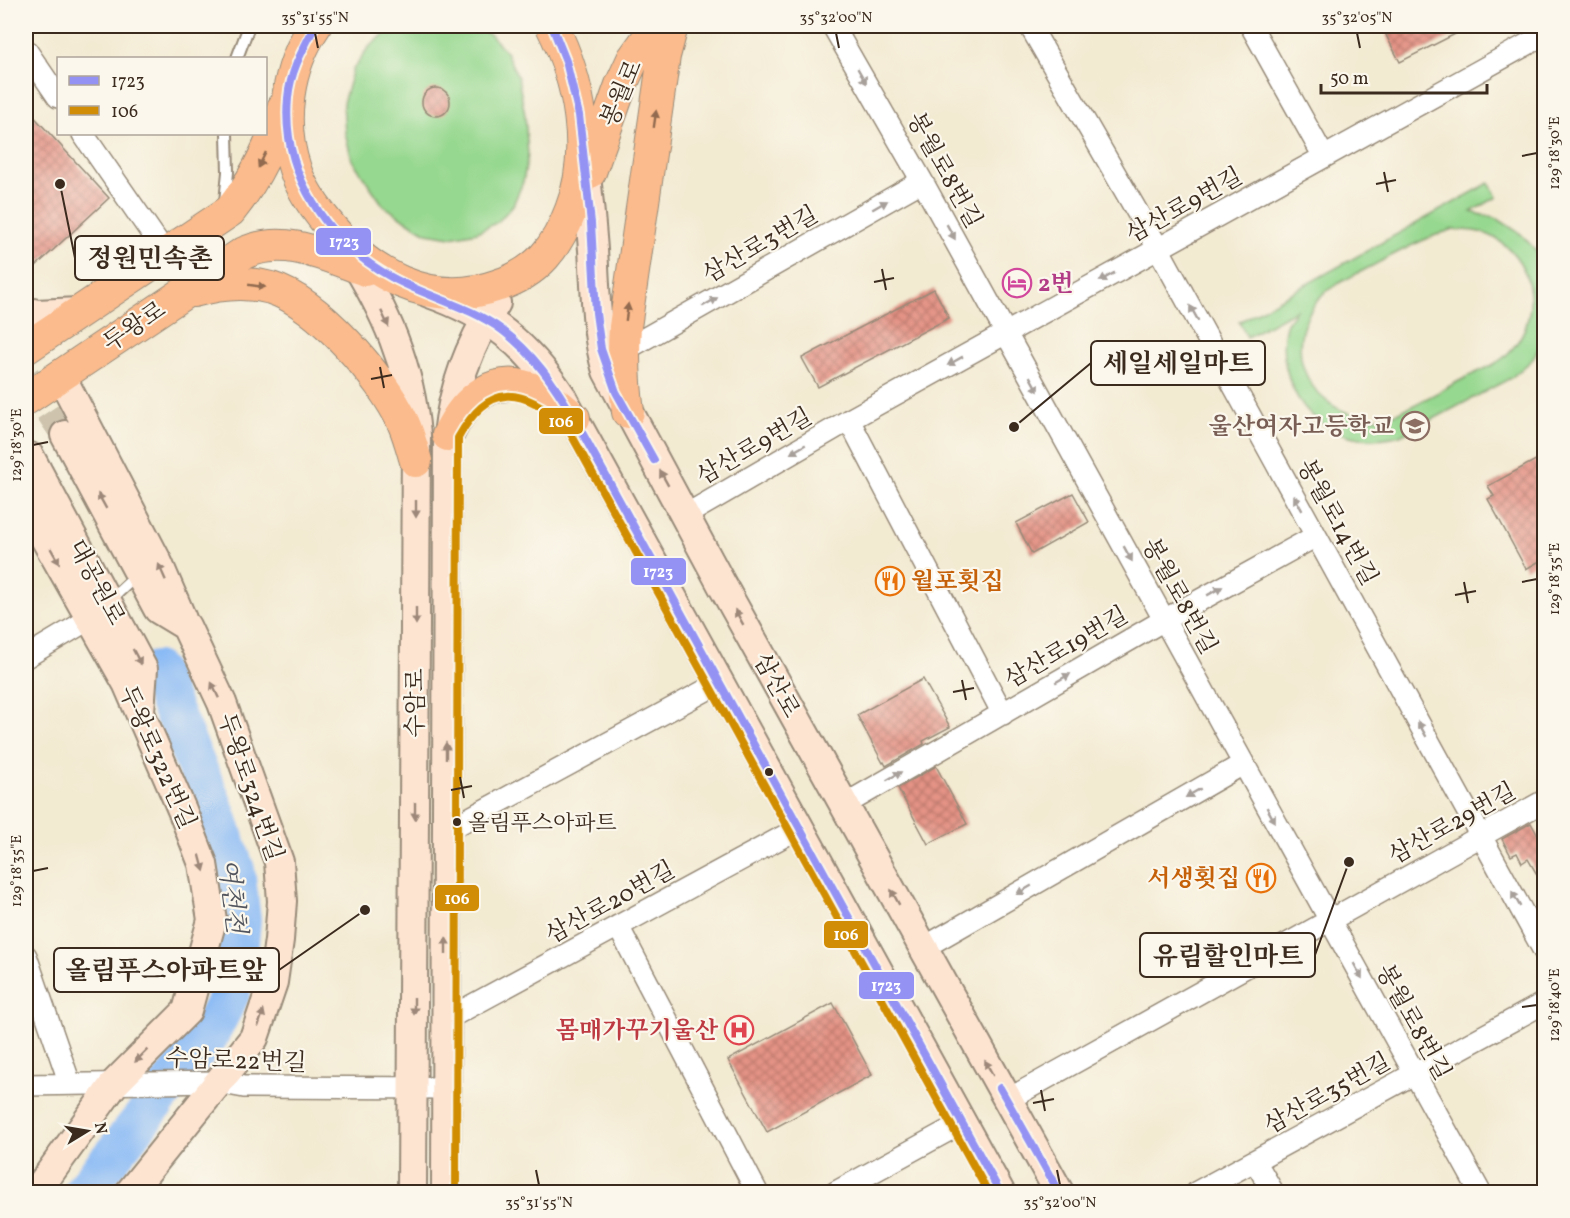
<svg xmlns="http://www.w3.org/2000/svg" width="1570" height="1218" viewBox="0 0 1570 1218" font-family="Vollkorn,'Noto Serif KR',serif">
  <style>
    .grass { fill: #96d88f; stroke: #688156; stroke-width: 1.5; fill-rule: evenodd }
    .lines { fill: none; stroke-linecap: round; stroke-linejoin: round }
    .river { stroke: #89baf5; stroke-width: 40 }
    .building { fill: url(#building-cross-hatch) }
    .secondary-tunnel { stroke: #cec4ae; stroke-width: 28; stroke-dasharray: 28 14; stroke-linecap: butt }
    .lane-casing { stroke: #978a78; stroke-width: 14 }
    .street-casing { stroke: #978a78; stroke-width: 24 }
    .secondary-casing { stroke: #978a78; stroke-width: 32 }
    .primary-casing { stroke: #978a78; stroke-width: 34 }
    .lane { stroke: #fff; stroke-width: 10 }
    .street { stroke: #fff; stroke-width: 21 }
    .secondary { stroke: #fde4d1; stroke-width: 28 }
    .primary { stroke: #fbbb8c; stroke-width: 32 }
    .bus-1-casing { stroke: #fbf7ec; stroke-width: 12 }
    .bus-2-casing { stroke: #fbf7ec; stroke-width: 12 }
    .bus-1 { stroke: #9493f4; stroke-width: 8 }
    .bus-2 { stroke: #d18d06; stroke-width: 8 }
    .oneway { fill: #a79f9a }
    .oneway2 { fill: #916b50 }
    .oneway3 { fill: #9c8778 }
    .ticks { fill: none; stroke: #3b2a1e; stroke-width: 2 }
    .bus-dot { fill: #3b2a1e; stroke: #fbf7ec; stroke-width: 2 }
    .labels { text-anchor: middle; stroke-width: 4.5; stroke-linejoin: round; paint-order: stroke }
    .bus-label { font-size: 22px; fill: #3b2a1e; stroke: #fbf7ec; text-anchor: start }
    .street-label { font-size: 24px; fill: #3b2a1e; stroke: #fbf7ec }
    .hotel-label { font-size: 24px; font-weight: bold; fill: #b23c85; stroke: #fbf7ec; text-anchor: start }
    .education-label { font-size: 24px; font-weight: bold; fill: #785e54; stroke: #fbf7ec; text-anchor: end }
    .food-label { font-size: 24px; font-weight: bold; fill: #c56008; stroke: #fbf7ec; text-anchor: start }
    .health-label { font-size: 24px; font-weight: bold; fill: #be3a42; stroke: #fbf7ec; text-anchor: end }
    .water-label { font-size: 26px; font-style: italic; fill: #52555e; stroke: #fbf7ec }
    .leader { fill: none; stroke: #3b2a1e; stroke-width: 2 }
    .callout-dot { fill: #3b2a1e; stroke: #fbf7ec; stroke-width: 2 }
    .callout { fill: #fbf7ec; stroke: #3b2a1e; stroke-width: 2 }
    .callout-label { font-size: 26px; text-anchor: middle; font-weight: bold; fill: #3b2a1e }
    .line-badge { stroke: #fbf7ec; stroke-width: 2 }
    .badge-label { font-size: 16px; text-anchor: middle; font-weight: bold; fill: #fff }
    .neatline { fill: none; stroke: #3b2a1e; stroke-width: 2 }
    .ticks-label { font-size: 15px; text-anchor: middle; fill: #3b2a1e }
  </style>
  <defs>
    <pattern id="building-cross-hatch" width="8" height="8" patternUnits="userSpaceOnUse" patternTransform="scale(1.5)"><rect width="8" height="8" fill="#e49385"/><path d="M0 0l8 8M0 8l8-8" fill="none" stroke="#ba786c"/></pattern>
  </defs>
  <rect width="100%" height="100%" fill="#fbf7ec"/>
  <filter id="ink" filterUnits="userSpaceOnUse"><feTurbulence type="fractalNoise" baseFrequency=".0167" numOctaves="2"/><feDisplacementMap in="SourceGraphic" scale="12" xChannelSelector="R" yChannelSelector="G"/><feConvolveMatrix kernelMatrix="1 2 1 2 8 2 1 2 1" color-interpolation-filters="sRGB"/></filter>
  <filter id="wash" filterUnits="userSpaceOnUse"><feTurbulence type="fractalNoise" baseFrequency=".008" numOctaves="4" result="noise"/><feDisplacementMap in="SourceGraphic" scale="24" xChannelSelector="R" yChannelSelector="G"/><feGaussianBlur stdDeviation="1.35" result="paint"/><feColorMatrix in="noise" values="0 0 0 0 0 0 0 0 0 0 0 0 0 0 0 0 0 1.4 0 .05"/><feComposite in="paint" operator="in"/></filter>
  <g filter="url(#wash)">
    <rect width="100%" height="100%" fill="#f3ead2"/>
    <path class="grass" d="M403,26H470L491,35L506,52L518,78L525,115L528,155L523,182L513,205L498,222L477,232L451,237L427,233L402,218L383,205L352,160L345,133L343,103L353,69L368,48L388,31Z
      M1489,183L1497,197L1471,212L1498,219L1521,234L1540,255L1544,268V340L1531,361L1511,378L1409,432C1357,452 1300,427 1287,371C1283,357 1282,340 1286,325C1288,320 1293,315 1296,310L1247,337L1239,322ZM1451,230C1466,230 1481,230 1495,238C1539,264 1542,326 1503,358C1494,366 1479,371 1467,377C1443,389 1419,404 1394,414C1384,419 1369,419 1358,416C1313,406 1286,359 1308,315C1311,309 1317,301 1321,296C1334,284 1353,276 1368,268C1395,254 1421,239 1451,230Z"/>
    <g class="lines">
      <path class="river" d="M83,1192L208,1037L230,994L238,955L241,920L235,870L212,803L156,671"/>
    </g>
    <g id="blocks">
      <path class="building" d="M1404,26H1471L1400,62L1386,35Z
        M422 102a14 14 0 1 1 28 0a14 14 0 1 1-28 0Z
        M26,108L109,198L36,266L26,255Z
        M934,289L949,318L818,387L802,358Z
        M1545,455V558L1526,569L1488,499L1494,496L1488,486Z
        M1073,493L1089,522L1032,554L1016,523Z
        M923,679L950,727L923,741L924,744L886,766L884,762L883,763L857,715Z
        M936,766L967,824L928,844L898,788Z
        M1531,823L1545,849V888L1528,859L1522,863L1517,853L1511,856L1502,839Z
        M833,1003L872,1075L767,1132L728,1060Z"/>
    </g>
  </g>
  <g filter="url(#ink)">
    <use href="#blocks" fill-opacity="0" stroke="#978a78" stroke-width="1.5"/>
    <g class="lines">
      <path class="secondary-tunnel" d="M26,376L65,435"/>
      <g class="lane-casing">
        <path id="lane" d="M237,58L249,26
          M225,202L228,172L227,134
          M108,602L138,574"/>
      </g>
      <g class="street-casing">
        <path id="street" d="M833,26L922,181L1480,1192
          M1030,26L1158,248L1544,951
          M1251,26L1324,157
          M26,50L58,97
          M83,134L166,254
          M623,351L922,181
          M849,420L1003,714
          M684,516L849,420L1544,35
          M26,657L91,618
          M844,805L1164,620L1316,536
          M446,831L719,683
          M618,926L757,1192
          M923,948L1243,764
          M26,956L70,1084
          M445,1020L799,828
          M26,1085L217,1082L244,1087L445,1088
          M1007,1100L1544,801
          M1255,1161L1273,1192
          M836,1192L962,1123
          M1197,1192L1544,1003"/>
      </g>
      <g class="secondary-casing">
        <path id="secondary" d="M585,166C588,194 591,222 593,250C596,291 595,331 607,371L722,585L1059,1192
          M348,251C385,310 410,364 416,435L412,1192
          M429,293C489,314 527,344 562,397L1000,1192
          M26,311L36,314L79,312
          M61,376L158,563L182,619
          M65,435L158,609L186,626L222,703L279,862L282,901L279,940L273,982L254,1038L130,1192
          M30,457L143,669L140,711
          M26,505L127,683L182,810L203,864L212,920L187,1011L114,1084L36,1192
          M446,1192L448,435C453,386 470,344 496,303"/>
      </g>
      <g class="primary-casing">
        <path id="primary" d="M315,26C287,67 279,122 295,169C301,188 312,204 325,220C367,274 430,310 499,285C538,272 557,247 571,210C594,151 579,80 552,26
          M590,172L621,85L633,59L657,26
          M194,291C218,284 246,281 271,288C319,303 382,377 403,422C409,435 412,448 416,461
          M26,348L230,211C254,181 272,145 283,108
          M26,399L242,254C283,234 325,255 365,270
          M628,412C624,383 623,356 625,327L664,56L672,26
          M448,435C465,399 495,372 537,391C551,397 562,408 574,418"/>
      </g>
      <use href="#lane" class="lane"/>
      <use href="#street" class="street"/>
      <use href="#secondary" class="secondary"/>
      <use href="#primary" class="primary"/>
      <g class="bus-1-casing">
        <path id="bus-1" d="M315,26C303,49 290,72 288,98C281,173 327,242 391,277C427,297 469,306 502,330C533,353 555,385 574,418L1000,1192
          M552,26L566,61L579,115L591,223L596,313L601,349L616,392L654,460
          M1000,1088L1059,1192"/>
      </g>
      <g class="bus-2-casing">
        <path id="bus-2" d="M456,1192L458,438C489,381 522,387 566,425L988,1192"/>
      </g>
      <use href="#bus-1" class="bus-1"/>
      <use href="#bus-2" class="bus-2"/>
    </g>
    <defs><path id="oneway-solid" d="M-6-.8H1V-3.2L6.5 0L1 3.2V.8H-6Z" transform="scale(1.5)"/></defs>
    <g class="oneway">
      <use href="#oneway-solid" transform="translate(862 76) rotate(60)"/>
      <use href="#oneway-solid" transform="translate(880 205) rotate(-30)"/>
      <use href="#oneway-solid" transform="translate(951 232) rotate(61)"/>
      <use href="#oneway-solid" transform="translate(1107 277) rotate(151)"/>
      <use href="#oneway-solid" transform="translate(710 302) rotate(-30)"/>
      <use href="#oneway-solid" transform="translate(1194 313) rotate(-119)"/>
      <use href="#oneway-solid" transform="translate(955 361) rotate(151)"/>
      <use href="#oneway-solid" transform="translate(1034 384) rotate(61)"/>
      <use href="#oneway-solid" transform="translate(798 449) rotate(150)"/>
      <use href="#oneway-solid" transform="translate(1298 503) rotate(-119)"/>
      <use href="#oneway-solid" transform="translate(1128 554) rotate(61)"/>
      <use href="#oneway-solid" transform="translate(1215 591) rotate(-29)"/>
      <use href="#oneway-solid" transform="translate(1063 678) rotate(-30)"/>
      <use href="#oneway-solid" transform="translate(1422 729) rotate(-119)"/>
      <use href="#oneway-solid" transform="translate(894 776) rotate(-30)"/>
      <use href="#oneway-solid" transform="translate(1193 793) rotate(150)"/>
      <use href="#oneway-solid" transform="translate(1271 815) rotate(61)"/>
      <use href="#oneway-solid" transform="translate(1024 890) rotate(150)"/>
      <use href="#oneway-solid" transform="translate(1516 899) rotate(-119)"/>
      <use href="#oneway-solid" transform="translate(1358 971) rotate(61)"/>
    </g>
    <g class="oneway2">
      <use href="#oneway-solid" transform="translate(655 119) rotate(-82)"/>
      <use href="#oneway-solid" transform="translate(262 160) rotate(116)"/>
      <use href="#oneway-solid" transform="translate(257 286) rotate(8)"/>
      <use href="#oneway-solid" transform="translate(627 312) rotate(-82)"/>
    </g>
    <g class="oneway3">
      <use href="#oneway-solid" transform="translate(385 319) rotate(65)"/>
      <use href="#oneway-solid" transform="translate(664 478) rotate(-119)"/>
      <use href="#oneway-solid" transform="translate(102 501) rotate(-119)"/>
      <use href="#oneway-solid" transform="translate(416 509) rotate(90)"/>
      <use href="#oneway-solid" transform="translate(55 556) rotate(60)"/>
      <use href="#oneway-solid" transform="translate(162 572) rotate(-114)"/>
      <use href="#oneway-solid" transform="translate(416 616) rotate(90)"/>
      <use href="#oneway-solid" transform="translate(739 617) rotate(-119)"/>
      <use href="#oneway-solid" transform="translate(137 657) rotate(62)"/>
      <use href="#oneway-solid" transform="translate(215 690) rotate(-115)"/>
      <use href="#oneway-solid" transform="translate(446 751) rotate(-90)"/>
      <use href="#oneway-solid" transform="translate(415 811) rotate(90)"/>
      <use href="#oneway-solid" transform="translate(202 863) rotate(75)"/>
      <use href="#oneway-solid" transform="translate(895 897) rotate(-119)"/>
      <use href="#oneway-solid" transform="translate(446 946) rotate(-90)"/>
      <use href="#oneway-solid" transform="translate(414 1006) rotate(90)"/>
      <use href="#oneway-solid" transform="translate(261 1018) rotate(-71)"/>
      <use href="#oneway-solid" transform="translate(141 1056) rotate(135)"/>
      <use href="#oneway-solid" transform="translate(989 1068) rotate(-119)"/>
    </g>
  </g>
  <path class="ticks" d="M315,33L318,48M836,33L839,48M1357,33L1360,48M1522,156L1537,153M1384,172L1388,192M1376,184L1396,180M882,269L886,290M874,282L894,278M380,367L384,388M371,379L392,375M33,445L48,442M1464,582L1468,603M1522,582L1537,579M1455,595L1476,591M962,680L966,700M953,692L974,688M460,777L464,798M451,790L472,786M33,871L48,868M1522,1007L1537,1005M1041,1090L1045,1111M1033,1103L1054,1099M536,1170L539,1185M1057,1170L1060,1185"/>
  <defs>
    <g id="hotel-ring" transform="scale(1.5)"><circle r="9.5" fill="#fbf7ec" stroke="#d1479c" stroke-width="1.5"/><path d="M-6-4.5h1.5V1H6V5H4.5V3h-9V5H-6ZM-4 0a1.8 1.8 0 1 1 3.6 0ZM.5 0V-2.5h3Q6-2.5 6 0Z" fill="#d1479c"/></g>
    <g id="school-ring" transform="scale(1.5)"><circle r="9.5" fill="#fbf7ec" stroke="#8d6e63" stroke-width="1.5"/><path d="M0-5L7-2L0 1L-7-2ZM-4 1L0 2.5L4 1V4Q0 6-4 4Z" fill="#8d6e63"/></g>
    <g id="restaurant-ring" transform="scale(1.5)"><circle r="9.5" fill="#fbf7ec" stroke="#e8710a" stroke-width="1.5"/><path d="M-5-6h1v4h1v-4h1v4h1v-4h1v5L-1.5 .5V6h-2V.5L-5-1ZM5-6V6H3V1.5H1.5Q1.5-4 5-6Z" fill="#e8710a"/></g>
    <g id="hospital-ring" transform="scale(1.5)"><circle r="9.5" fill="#fbf7ec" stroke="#e0444e" stroke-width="1.5"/><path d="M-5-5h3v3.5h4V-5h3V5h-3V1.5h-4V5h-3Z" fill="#e0444e"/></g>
  </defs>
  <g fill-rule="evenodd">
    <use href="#hotel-ring" x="1017" y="283"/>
    <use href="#school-ring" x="1415" y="426"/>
    <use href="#restaurant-ring" x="890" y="581"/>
    <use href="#restaurant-ring" x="1261" y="878"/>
    <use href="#hospital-ring" x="739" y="1030"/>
  </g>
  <g class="bus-dot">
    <circle cx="769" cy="772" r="5"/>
    <circle cx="457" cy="822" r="5"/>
  </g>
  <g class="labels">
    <g class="bus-label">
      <text x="468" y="830">올림푸스아파트</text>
    </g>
    <g class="street-label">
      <text transform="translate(621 93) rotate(-67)" y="8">봉월로</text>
      <text transform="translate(945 170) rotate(61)" y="8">봉월로8번길</text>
      <text transform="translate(1184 205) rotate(-29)" y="8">삼산로9번길</text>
      <text transform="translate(760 244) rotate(-30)" y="8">삼산로3번길</text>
      <text transform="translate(134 326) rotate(-34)" y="8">두왕로</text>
      <text transform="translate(754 446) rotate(-30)" y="8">삼산로9번길</text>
      <text transform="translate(1338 522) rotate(61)" y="8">봉월로14번길</text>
      <text transform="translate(97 582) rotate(62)" y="8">대공원로</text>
      <text transform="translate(1180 596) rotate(61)" y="8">봉월로8번길</text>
      <text transform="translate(1066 647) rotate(-30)" y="8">삼산로19번길</text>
      <text transform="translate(777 685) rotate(61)" y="8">삼산로</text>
      <text transform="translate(415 703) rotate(-90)" y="8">수암로</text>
      <text transform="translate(158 757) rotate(66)" y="8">두왕로322번길</text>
      <text transform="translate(251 787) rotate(71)" y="8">두왕로324번길</text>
      <text transform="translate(1452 823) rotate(-29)" y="8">삼산로29번길</text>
      <text transform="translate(610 902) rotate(-29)" y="8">삼산로20번길</text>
      <text transform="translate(1414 1022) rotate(61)" y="8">봉월로8번길</text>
      <text transform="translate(236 1060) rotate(2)" y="8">수암로22번길</text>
      <text transform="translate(1327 1093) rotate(-29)" y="8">삼산로35번길</text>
    </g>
    <g class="hotel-label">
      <text x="1038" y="291">2번</text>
    </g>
    <g class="education-label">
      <text x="1394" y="434">울산여자고등학교</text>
    </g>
    <g class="food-label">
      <text x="911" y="589">월포횟집</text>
      <text x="1240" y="886" text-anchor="end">서생횟집</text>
    </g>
    <g class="health-label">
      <text x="718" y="1038">몸매가꾸기울산</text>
    </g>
    <g class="water-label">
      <text transform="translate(233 896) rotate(83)" y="9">여천천</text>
    </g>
  </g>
  <path class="leader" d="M60 184L75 258M1014 427L1091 363M1349 862L1315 955M365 910L279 970"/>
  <g class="callout-dot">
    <circle cx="60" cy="184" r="6"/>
    <circle cx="1014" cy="427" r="6"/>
    <circle cx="1349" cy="862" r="6"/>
    <circle cx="365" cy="910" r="6"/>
  </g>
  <g class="callout">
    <rect x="75" y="236" width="149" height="44" rx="6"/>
    <rect x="1091" y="341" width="174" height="44" rx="6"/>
    <rect x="1140" y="933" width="175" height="44" rx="6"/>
    <rect x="54" y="948" width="225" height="44" rx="6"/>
  </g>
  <g class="callout-label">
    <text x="150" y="267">정원민속촌</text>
    <text x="1178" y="372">세일세일마트</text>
    <text x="1228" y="965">유림할인마트</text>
    <text x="166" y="979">올림푸스아파트앞</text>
  </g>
  <g class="line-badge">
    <rect x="315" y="227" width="57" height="29" rx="6" fill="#9493f4"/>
    <rect x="538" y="407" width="46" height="28" rx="6" fill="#d18d06"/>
    <rect x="630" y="557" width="57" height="29" rx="6" fill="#9493f4"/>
    <rect x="434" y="884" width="46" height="28" rx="6" fill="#d18d06"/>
    <rect x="823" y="920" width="46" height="29" rx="6" fill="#d18d06"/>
    <rect x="858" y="971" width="57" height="29" rx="6" fill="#9493f4"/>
  </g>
  <g class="badge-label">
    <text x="344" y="247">1723</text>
    <text x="561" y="427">106</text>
    <text x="658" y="577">1723</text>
    <text x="457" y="904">106</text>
    <text x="846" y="940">106</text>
    <text x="886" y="991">1723</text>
  </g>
  <rect width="1570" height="1218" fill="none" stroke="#fbf7ec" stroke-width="66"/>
  <rect x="57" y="57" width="210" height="78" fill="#fbf7ec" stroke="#aea59a" stroke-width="1.5"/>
  <rect x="69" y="76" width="30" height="9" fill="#9493f4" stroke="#aea59a" stroke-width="1.5"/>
  <text x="111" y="87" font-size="18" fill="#3b2a1e">1723</text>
  <rect x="69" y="106" width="30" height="9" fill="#d18d06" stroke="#aea59a" stroke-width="1.5"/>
  <text x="111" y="117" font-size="18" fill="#3b2a1e">106</text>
  <g transform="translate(87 1131) rotate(79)" stroke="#fbf7ec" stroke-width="4.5" paint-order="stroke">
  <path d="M0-4.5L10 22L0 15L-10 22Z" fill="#3b2a1e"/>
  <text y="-9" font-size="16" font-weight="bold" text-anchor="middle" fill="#3b2a1e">N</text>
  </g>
  <path d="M1321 84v9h166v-9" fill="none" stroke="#3b2a1e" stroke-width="3"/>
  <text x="1330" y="84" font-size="18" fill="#3b2a1e" stroke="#fbf7ec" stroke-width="4.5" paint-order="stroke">50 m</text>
  <rect x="33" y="33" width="1504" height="1152" class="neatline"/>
  <g class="ticks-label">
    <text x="315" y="22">35°31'55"N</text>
    <text x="836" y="22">35°32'00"N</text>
    <text x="1357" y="22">35°32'05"N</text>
    <text transform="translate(1554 153) rotate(-90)" y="5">129°18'30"E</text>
    <text transform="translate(16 445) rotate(-90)" y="5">129°18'30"E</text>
    <text transform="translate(1554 579) rotate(-90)" y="5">129°18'35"E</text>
    <text transform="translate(16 871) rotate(-90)" y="5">129°18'35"E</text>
    <text transform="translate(1554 1005) rotate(-90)" y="5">129°18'40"E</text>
    <text x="539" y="1207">35°31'55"N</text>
    <text x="1060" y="1207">35°32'00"N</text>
  </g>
</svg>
